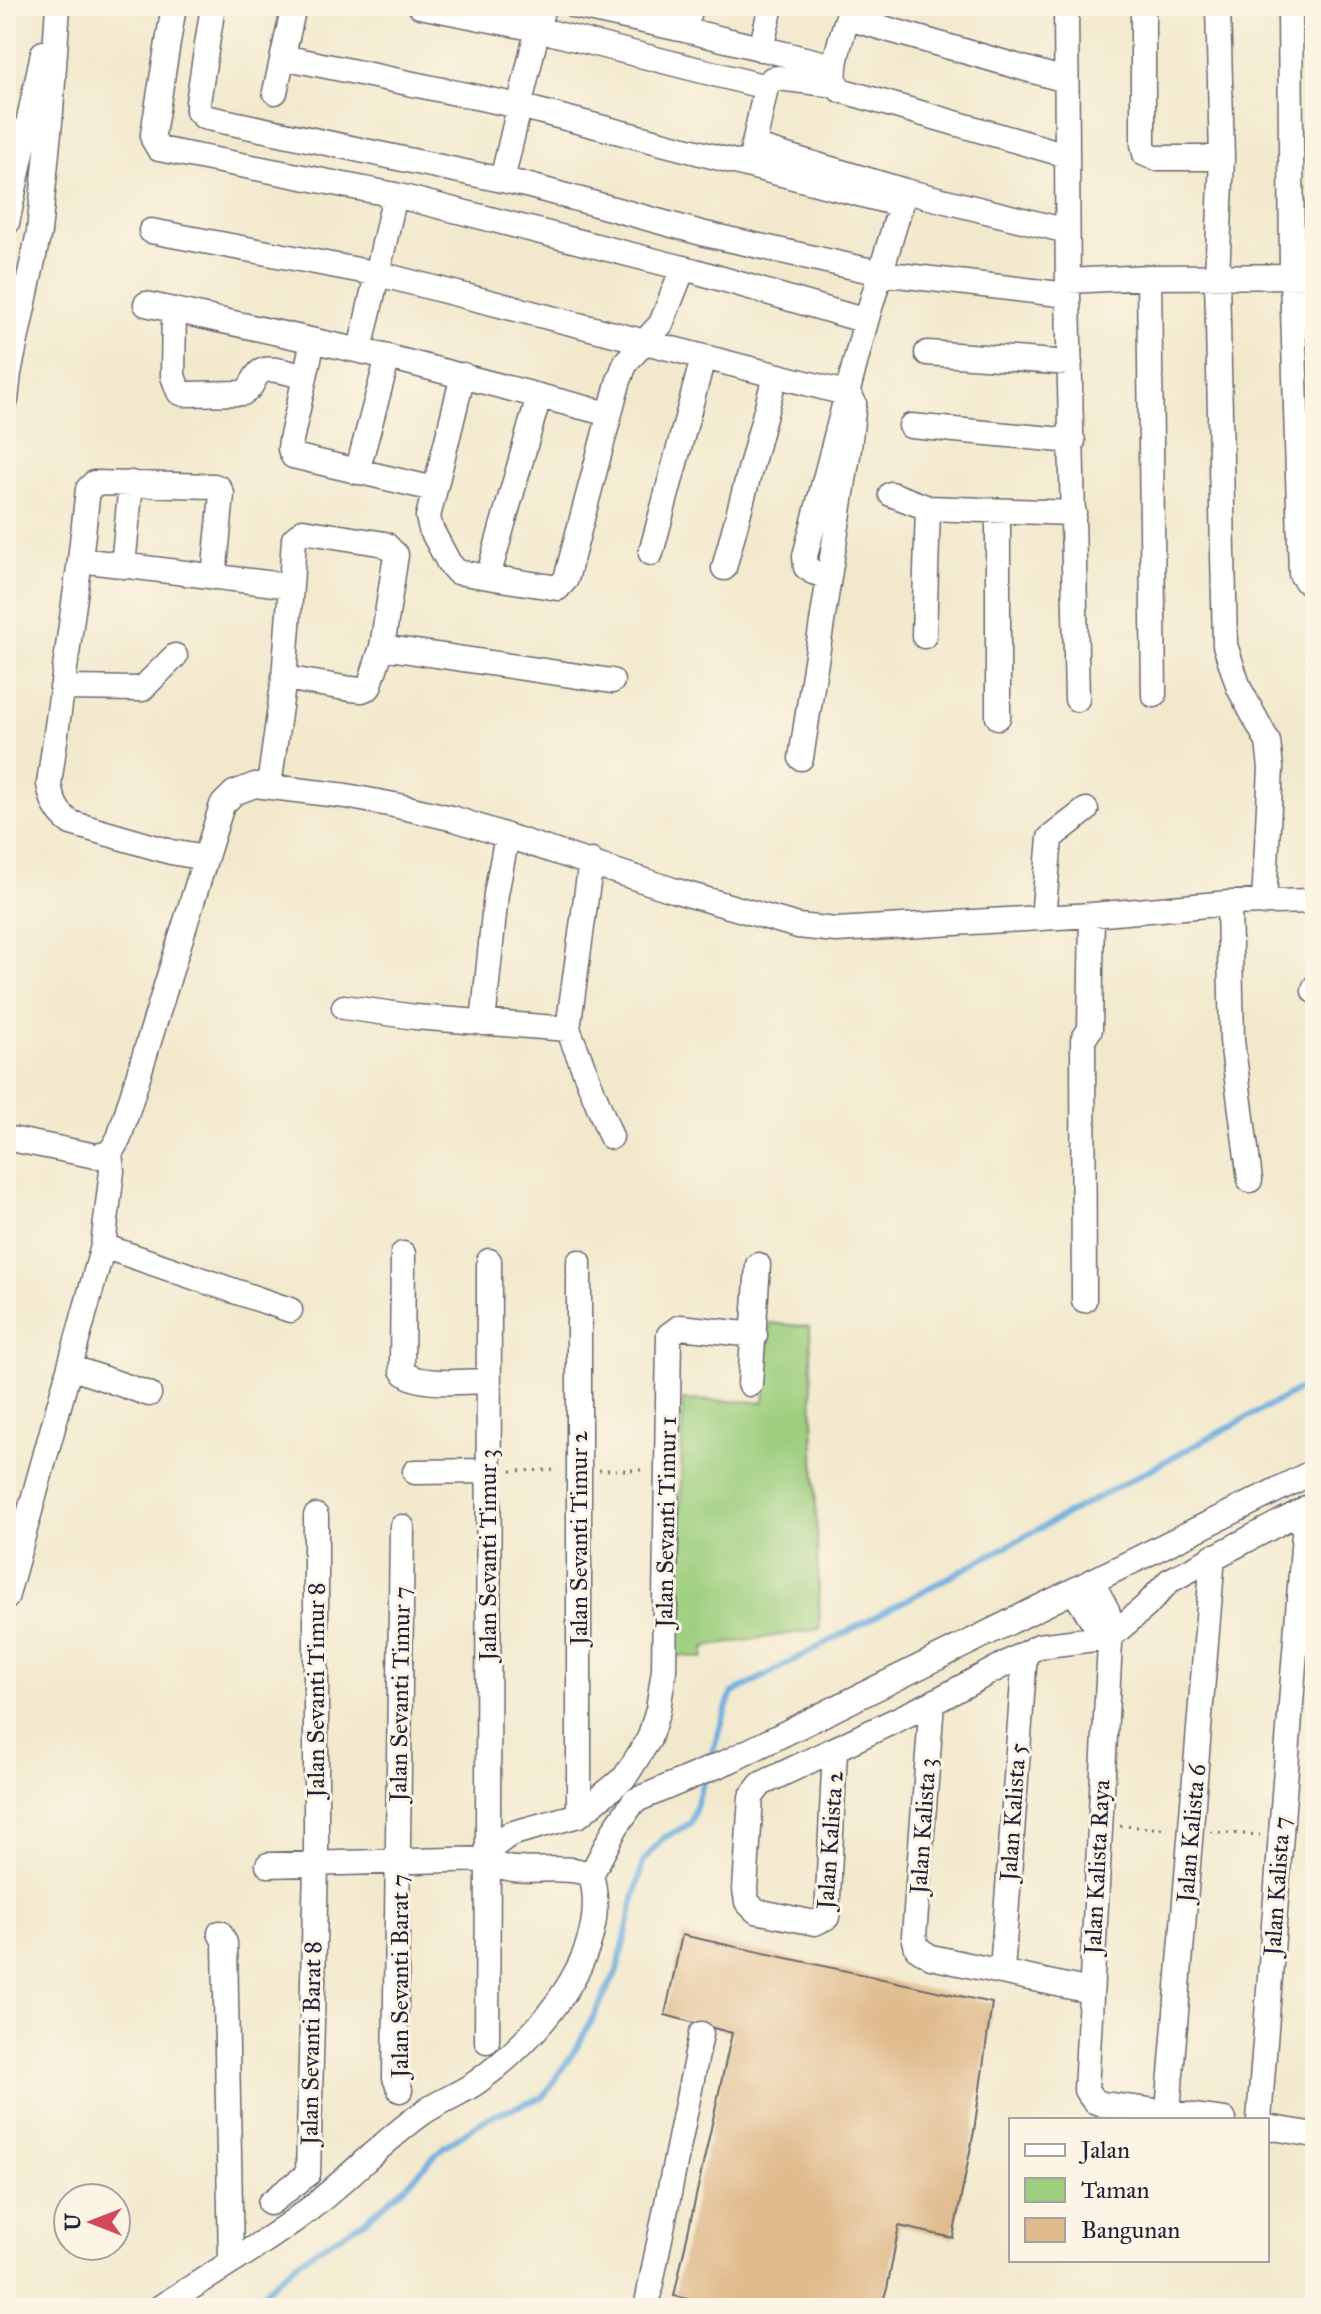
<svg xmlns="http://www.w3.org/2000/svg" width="1321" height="2314" viewBox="0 0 1321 2314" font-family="'IM FELL Great Primer',serif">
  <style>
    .green { fill: #9cce7d; stroke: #5f785c; stroke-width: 2 }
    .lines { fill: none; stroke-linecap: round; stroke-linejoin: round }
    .stream { stroke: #6aacde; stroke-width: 6 }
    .building { fill: #e0bb8d }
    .minor-casing { stroke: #6b686e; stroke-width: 27 }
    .path { stroke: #6b686e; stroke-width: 3; stroke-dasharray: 2 6; stroke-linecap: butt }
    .minor { stroke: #fff; stroke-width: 24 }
    .labels { text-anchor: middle; stroke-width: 6; stroke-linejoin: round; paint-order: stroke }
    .street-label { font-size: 24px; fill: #22223b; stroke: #fcf5e5 }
  </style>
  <rect width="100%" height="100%" fill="#fcf5e5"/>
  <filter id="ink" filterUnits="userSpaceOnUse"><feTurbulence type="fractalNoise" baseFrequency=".0125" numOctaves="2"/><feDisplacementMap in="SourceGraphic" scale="16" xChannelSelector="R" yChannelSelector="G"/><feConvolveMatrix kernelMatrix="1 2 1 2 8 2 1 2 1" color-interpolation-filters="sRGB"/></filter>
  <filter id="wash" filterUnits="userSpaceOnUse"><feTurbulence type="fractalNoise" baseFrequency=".006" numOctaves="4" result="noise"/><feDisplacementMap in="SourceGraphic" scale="32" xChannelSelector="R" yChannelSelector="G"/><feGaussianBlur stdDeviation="1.8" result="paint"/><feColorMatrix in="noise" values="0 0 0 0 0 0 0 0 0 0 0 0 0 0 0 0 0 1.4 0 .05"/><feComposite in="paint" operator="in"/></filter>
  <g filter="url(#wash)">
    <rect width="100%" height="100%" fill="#f2e9cd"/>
    <path class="green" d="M770,1323L810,1327L820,1629L705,1647L703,1658L674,1655L678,1600L683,1400L764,1402Z"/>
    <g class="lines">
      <path class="stream" d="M710,1760L731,1694L1315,1381
        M247,2308L298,2261L363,2222L406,2186L443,2147L489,2117L543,2097L579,2044L617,1971L643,1862L662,1839L691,1823L704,1779"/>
    </g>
    <g id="blocks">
      <path class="building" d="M682,1935L992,2003L974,2131L953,2238L899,2226L887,2289L880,2308H697L698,2301L674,2296L732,2033L665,2015Z"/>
    </g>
  </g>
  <g filter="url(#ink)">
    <use href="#blocks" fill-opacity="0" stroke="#6b686e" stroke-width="2"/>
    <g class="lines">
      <g class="minor-casing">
        <path id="minor" d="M174,6L153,134V139L159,149L395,195L695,271L866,321
          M213,6L198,102V111L204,117L526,185L705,234L881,273L1068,295
          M420,6L537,29L766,87L772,79L778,78L836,85
          M575,6L685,30L834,66
          M851,6C846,26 825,74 840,90L1066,155
          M1066,6L1068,295L1077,699
          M1143,6V144L1145,154L1155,158H1222
          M1218,6L1222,158L1217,277L1225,645L1239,688L1268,742L1271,768L1264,903
          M1290,6L1292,276L1301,574L1306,581L1315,582
          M848,18L1065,80
          M685,30L691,6
          M761,49L771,6
          M283,57L519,106L901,205
          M275,92L294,6
          M753,146L905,191L1067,231
          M751,159L766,87
          M502,180L543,6
          M7,223L43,53
          M151,231L379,274L849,394L854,403L849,448L801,758
          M1149,277L1154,695
          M1068,281L1149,277L1315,276
          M146,304L388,357L609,414
          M174,310L173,376L179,392L184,394L243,393C253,388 252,380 259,373C267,364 295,375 305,377
          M313,341L291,440L290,449L293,456L434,489
          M360,350L395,195
          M927,353L1070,363
          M463,375L428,517L431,529L449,563L457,572L558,588L566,579L618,383L626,362L661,324L683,268
          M6,400L9,373L39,232L51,112L58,6
          M911,426L1073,441
          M357,472L388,357
          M891,494L928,508L1074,513
          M998,511V717
          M651,553L703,358
          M80,560L88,489L94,483L214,486L219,488L222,494L214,577
          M123,566L131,483
          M724,568L775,376
          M488,577L539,396
          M829,577L813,572L806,567L805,556L866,321L905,191
          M924,636L928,508
          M382,647L612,681
          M284,678L351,689L362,690L369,687L382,647L396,555L385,544L303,531L294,539L291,586
          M62,688L142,689L175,656
          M205,858L171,852L71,823C57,813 52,801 49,784L80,560L291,586L284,678L269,786
          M591,861L568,1029L611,1137
          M1229,903L1232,1041L1250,1180
          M1043,918L1050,838L1086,810
          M1314,991L1315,987
          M344,1007L415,1017L568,1029
          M483,1023L496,894L507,836
          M6,1138L96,1156L110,1153L119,1138L222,805L234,793L255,785L346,796L394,805L455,819L673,890L798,926L836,930L1092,915L1229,903L1315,901
          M103,1246L290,1310
          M403,1254L402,1370C414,1388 466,1381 488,1381
          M579,1262V1815
          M1084,1300L1083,1040L1090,1029L1092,915
          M70,1367L149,1394
          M750,1384L758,1265
          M415,1472L488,1471
          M1092,1582L1107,1610L1111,1624L1086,2090L1094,2101L1102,2104L1224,2120
          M1074,1592L1099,1630L1110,1637
          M6,1598L103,1246L112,1171L110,1153
          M932,1703L914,1936L917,1948L931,1957L1090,1991
          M835,1749L827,1917L815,1923L756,1911L747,1902L745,1889L751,1797L761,1784L932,1703L1039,1646L1110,1637L1146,1606L1169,1581L1315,1504
          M488,1850L489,1261
          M268,1865L488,1859L487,2041
          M591,1875L616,1827L634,1801L731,1760L1315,1471
          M220,1933L225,1943L231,2261
          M1002,1971L1025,1654
          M400,2090L395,2078L402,1527
          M1168,2111L1213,1556
          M1259,2120L1306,1508
          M1267,2127L1315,2135
          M270,2203L308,2174L316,1865V1516
          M159,2308C210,2275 264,2244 312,2207C350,2177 384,2140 424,2112C440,2101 460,2094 477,2082C536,2040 613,1954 591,1875C561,1861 511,1880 488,1859V1850L510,1834L579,1815L625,1777L649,1739L658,1710L664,1670L669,1335L680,1327L755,1335
          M646,2308L701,2034"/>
      </g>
      <path class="path" d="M599,1470H647
        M511,1471L559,1470
        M1120,1826L1168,1829
        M1211,1832L1260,1835
        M1303,1838L1315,1839"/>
      <use href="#minor" class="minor"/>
    </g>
  </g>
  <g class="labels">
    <g class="street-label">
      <text transform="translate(666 1522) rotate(-89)" y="8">Jalan Sevanti Timur 1</text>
      <text transform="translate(579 1538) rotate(-90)" y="8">Jalan Sevanti Timur 2</text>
      <text transform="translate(488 1555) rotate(-90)" y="8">Jalan Sevanti Timur 3</text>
      <text transform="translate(316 1690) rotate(-90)" y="8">Jalan Sevanti Timur 8</text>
      <text transform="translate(400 1694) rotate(-89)" y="8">Jalan Sevanti Timur 7</text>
      <text transform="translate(1013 1812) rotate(-86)" y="8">Jalan Kalista 5</text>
      <text transform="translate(923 1826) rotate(-86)" y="8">Jalan Kalista 3</text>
      <text transform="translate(1191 1833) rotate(-85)" y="8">Jalan Kalista 6</text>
      <text transform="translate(830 1840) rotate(-86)" y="8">Jalan Kalista 2</text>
      <text transform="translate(1097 1867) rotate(-87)" y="8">Jalan Kalista Raya</text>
      <text transform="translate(1277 1886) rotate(-86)" y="8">Jalan Kalista 7</text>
      <text transform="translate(400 1976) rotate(-90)" y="8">Jalan Sevanti Barat 7</text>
      <text transform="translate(311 2043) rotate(-89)" y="8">Jalan Sevanti Barat 8</text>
    </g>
  </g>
  <rect width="1321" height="2314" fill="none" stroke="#fcf5e5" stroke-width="32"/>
  <rect x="1009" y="2118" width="260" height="144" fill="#fcf5e5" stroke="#a5a1a1" stroke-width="2"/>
  <rect x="1025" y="2144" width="40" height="12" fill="#ffffff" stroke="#a5a1a1" stroke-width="2"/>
  <text x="1081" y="2158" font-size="24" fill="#22223b">Jalan</text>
  <rect x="1025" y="2178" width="40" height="24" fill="#9cce7d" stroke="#a5a1a1" stroke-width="2"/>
  <text x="1081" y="2198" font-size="24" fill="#22223b">Taman</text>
  <rect x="1025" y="2218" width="40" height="24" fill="#e0bb8d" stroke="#a5a1a1" stroke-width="2"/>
  <text x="1081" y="2238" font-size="24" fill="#22223b">Bangunan</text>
  <g transform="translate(92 2222) rotate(270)"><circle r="38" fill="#fcf5e5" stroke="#a5a1a1" stroke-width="2"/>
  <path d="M0-6L14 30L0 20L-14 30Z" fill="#d1495b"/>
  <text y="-12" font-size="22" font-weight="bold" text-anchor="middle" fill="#22223b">U</text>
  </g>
</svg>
